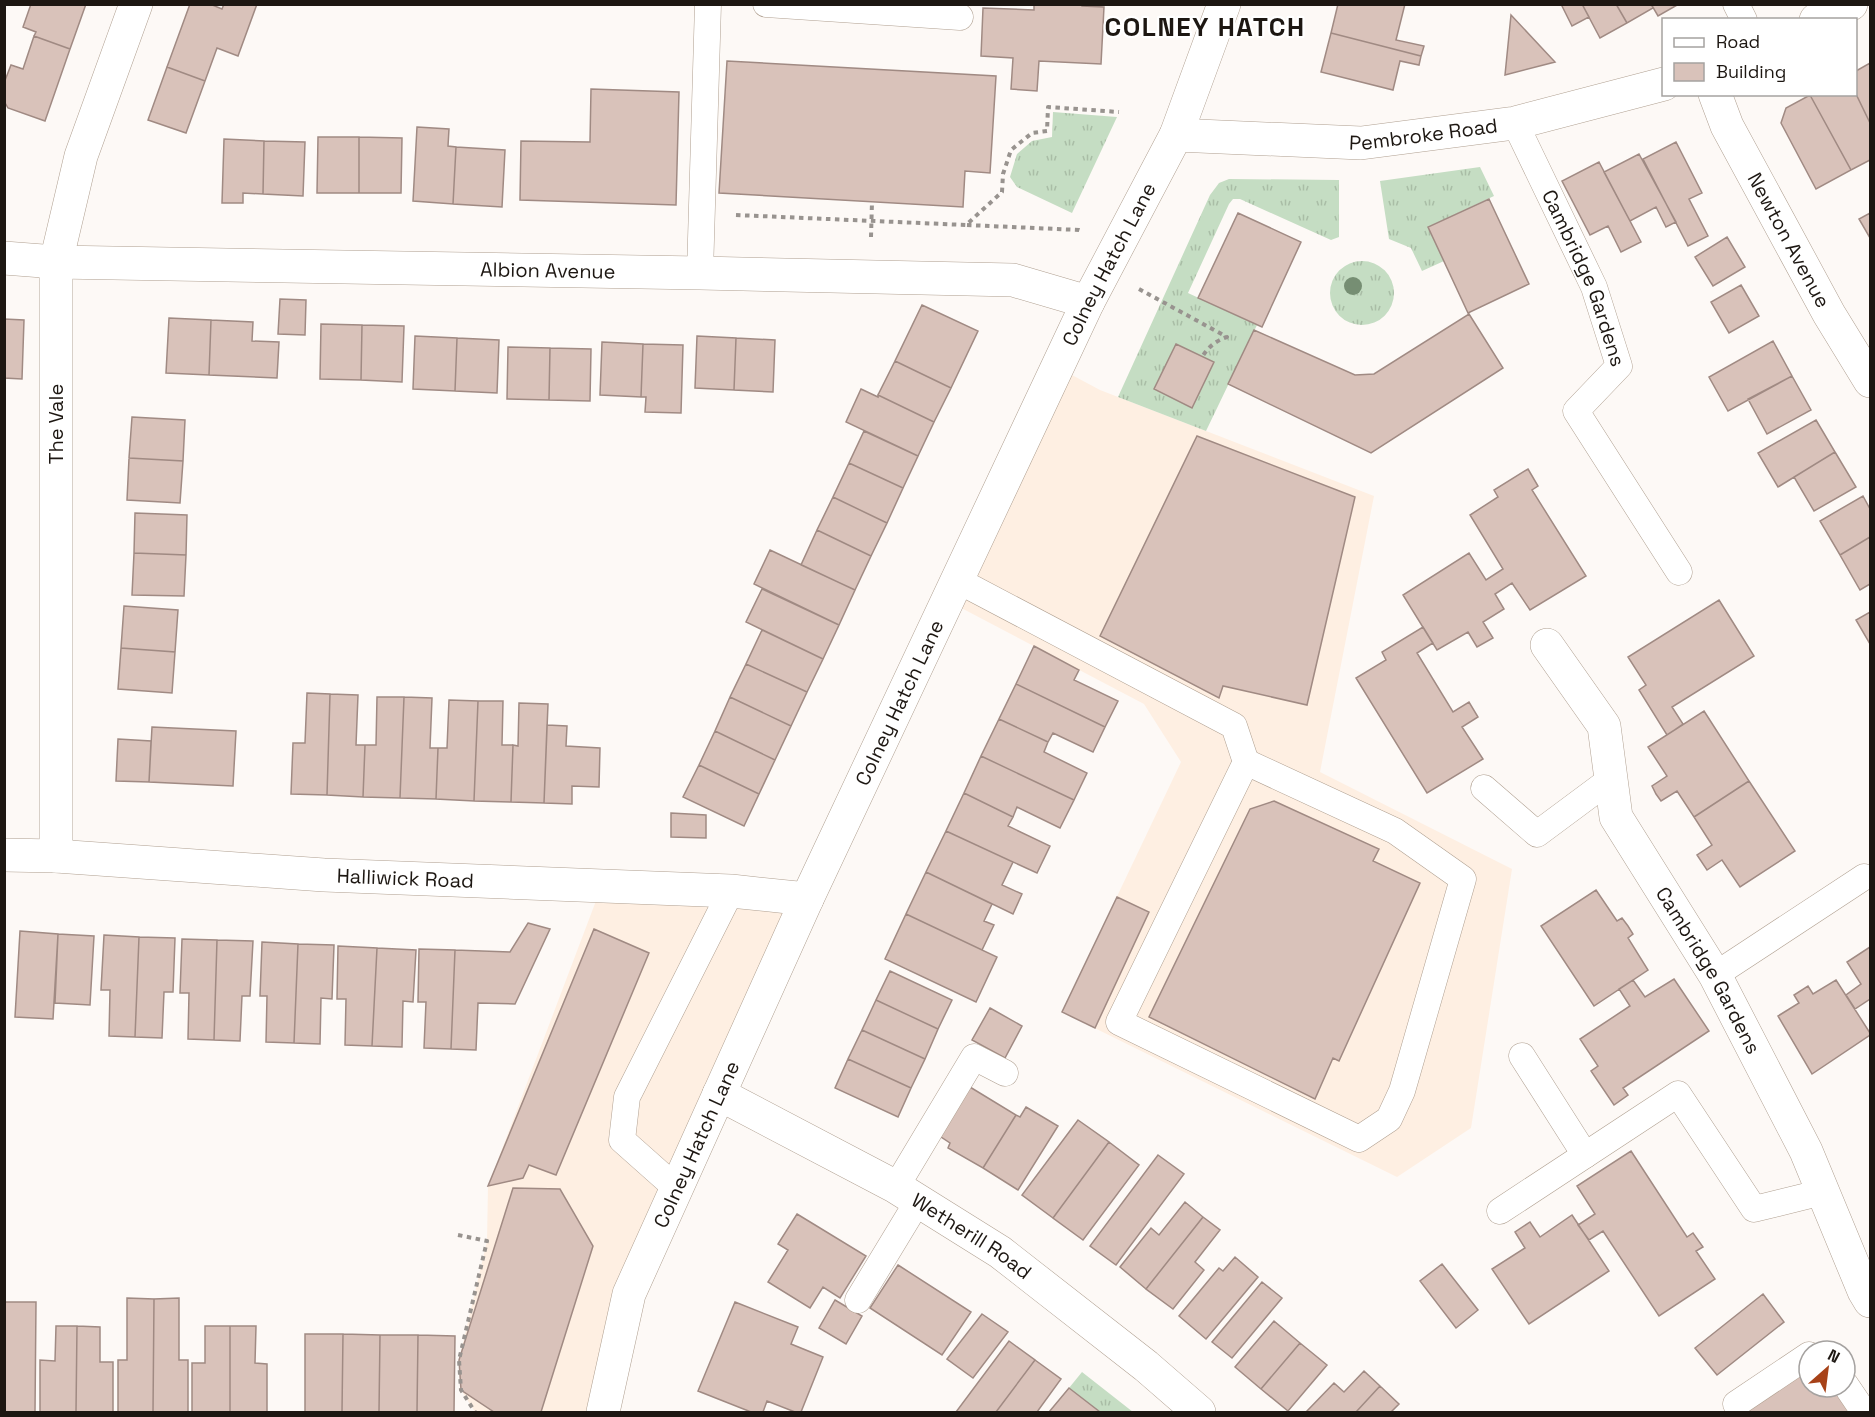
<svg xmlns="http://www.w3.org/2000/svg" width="1875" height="1417" viewBox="0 0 1875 1417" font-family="'Space Grotesk',sans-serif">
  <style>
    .built { fill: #feefe2 }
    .grass { fill: url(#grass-tufts) }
    .building { fill: #d9c2ba; stroke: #a08a83; stroke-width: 1.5 }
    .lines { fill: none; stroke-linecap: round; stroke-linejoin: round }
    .service-casing { stroke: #b0a091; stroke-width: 27 }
    .minor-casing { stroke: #b0a091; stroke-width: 34 }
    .secondary-casing { stroke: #b0a091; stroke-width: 34 }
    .path { stroke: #98938f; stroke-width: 4; stroke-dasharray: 4.5 4.5; stroke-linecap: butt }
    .service { stroke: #fff; stroke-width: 26 }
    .minor { stroke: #fff; stroke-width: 33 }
    .secondary { stroke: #fff; stroke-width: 33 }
    .tree { fill: #768e73 }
    .labels { text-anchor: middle; stroke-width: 4.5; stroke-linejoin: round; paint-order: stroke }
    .street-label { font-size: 20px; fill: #1d1712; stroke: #fff }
    .district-label { font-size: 26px; font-weight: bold; letter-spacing: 1.5px; fill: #1d1712; stroke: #fff }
  </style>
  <defs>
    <pattern id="grass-tufts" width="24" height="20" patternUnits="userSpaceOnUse" patternTransform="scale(1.5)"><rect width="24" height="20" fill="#c5ddc3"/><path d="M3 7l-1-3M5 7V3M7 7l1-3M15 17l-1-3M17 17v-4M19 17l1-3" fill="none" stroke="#a9bda6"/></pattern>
  </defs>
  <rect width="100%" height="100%" fill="#fdf9f6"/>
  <path class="built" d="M1057,367L1100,390L1374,496L1320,772L1512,869L1471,1128L1397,1177L1062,1012L1181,762L1144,704L948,601Z
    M602,885L807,899L676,1188L603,1412H475L461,1390L459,1360L487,1241L488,1186Z"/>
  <path class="grass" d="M1053,112L1117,117L1072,213L1017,187L1010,177L1017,154L1032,141L1052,137Z
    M1480,167L1494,196L1428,227L1444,261L1422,271L1411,248L1389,239L1380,181Z
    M1229,179L1339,180V237L1331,240L1240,199H1233L1229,204L1188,293L1257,325L1206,431L1118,397L1210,195L1219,183Z
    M1330 293a32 32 0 1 1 64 0a32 32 0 1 1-64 0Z
    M1082,1372L1133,1412H1100L1069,1388Z"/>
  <path class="building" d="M31,4H86L70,49L34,36L36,32L23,27Z
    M190,4H210L222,9L224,4H257L238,56L217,48L205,81L167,67Z
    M1034,4H1082V6L1104,7L1101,64L1039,61L1037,91L1011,89L1013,58L981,56L983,8L1034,10Z
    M1338,4H1405L1396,40L1424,46L1421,56L1331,33Z
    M1561,4H1582L1589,17L1572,26Z
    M1582,4H1616L1627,23L1600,38Z
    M1616,4H1651L1653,8L1627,23Z
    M1651,4H1679L1658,16Z
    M1511,15L1555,62L1505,75Z
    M1331,33L1421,56L1419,65L1400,61L1393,90L1321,72Z
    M34,36L70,49L45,121L8,108L4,101V83L11,65L23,69Z
    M727,61L996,76L990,173L965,171L963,207L719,193Z
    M1870,63V123L1856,94V71Z
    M167,67L205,81L186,133L148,120Z
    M591,89L679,92L676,205L520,200L521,141L590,142Z
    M1856,94L1870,123V160L1851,170L1810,95Z
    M1810,95L1851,170L1816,189L1781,123L1786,108Z
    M417,127L449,129L448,146L456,147L453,204L413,201Z
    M318,137H359V193H317Z
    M359,137L402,138L401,193H359Z
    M224,139L264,141L263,194L243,193V203H222Z
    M264,141L305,142L303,196L263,194Z
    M1676,142L1702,193L1689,199L1708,236L1688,246L1643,159Z
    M456,147L505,150L502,207L453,204Z
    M1639,154L1676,222L1666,227L1656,207L1630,221L1604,172Z
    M1599,162L1641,242L1621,252L1608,226L1590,235L1562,181Z
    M1489,199L1529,284L1468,313L1428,227Z
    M1238,213L1301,242L1262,327L1198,298Z
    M1870,213V238L1859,219Z
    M1727,237L1745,267L1713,286L1695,257Z
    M1741,285L1759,316L1729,333L1711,302Z
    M280,299L306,300L305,335L278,334Z
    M922,305L978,331L951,388L895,361Z
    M1469,314L1503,368L1371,453L1228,384L1254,330L1355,375L1374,374Z
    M169,318L211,320L209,375L166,373Z
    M4,319L24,320L22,379L4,378Z
    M211,320L253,322L252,341L279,342L277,378L209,375Z
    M321,324L362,325L361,380L320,379Z
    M362,325L404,326L402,382L361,380Z
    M415,336L457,338L455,391L413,389Z
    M697,336L736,338L734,390L695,388Z
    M457,338L499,340L497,393L455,391Z
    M736,338L775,340L773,392L734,390Z
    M1773,341L1792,376L1728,411L1709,377Z
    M602,342L643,344L641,397L600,395Z
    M643,344L683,345L681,413L645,412L646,397H641Z
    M1176,344L1214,362L1192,408L1154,389Z
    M508,347L550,348L549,400L507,399Z
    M550,348L591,349L590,401L549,400Z
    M895,361L951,388L934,422L878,395Z
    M1792,376L1811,410L1767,434L1748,399Z
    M861,389L878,397V395L934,422L918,456L846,422Z
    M132,417L185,420L183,461L129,458Z
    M1816,420L1835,452L1778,487L1758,453Z
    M864,431L918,456L903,488L849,463Z
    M1197,436L1355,497L1307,705L1223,686L1219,698L1100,636Z
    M1835,452L1856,487L1814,511L1794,477Z
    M129,458L183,461L180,503L127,500Z
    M849,463L903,488L887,523L833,497Z
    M1528,469L1538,486L1532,490L1586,576L1530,610L1512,583L1495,594L1504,609L1483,622L1493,638L1477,647L1468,632L1437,650L1403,595L1469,553L1486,580L1503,569L1470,515L1498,497L1494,490Z
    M1863,496L1870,509V537L1840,555L1820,521Z
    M833,497L887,523L871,556L817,530Z
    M135,513L187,515L186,555L134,553Z
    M817,530L871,556L855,590L801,565Z
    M1870,537V584L1860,590L1840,555Z
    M770,550L855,590L839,625L754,584Z
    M134,553L186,555L184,596L132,595Z
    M762,589L839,625L823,659L746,622Z
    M1719,600L1754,656L1672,707L1683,724L1667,735L1639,690L1646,685L1628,657Z
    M124,606L178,610L175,652L121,648Z
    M1870,612V644L1856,620Z
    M1423,627L1433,643L1417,653L1453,712L1469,702L1478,717L1462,727L1483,759L1427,793L1356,678L1386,660L1382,652Z
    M762,630L823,659L807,692L746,664Z
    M1034,646L1079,670L1074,680L1118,701L1105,727L1016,684Z
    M121,648L175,652L172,693L118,689Z
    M746,664L807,692L791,726L730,697Z
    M1016,684L1105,727L1093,752L1053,733L1048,742L999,719Z
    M307,693L330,694L327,795L291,794L293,743H305Z
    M330,694L358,695L356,745H365L363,797L327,795Z
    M377,697H404L400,798L363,797L365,745H376Z
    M404,697L432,698L430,748H438L436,799L400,798Z
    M730,697L791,726L775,760L715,731Z
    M449,700L478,701L474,801L436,799L438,748H447Z
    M478,701H503L502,745H513L511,802L474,801Z
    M519,703L548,704L544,803L511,802L513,745L518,746Z
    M1704,711L1749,781L1694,817L1677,791L1661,801L1656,794L1652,786L1667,776L1648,747Z
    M999,719L1048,742L1044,752L1087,773L1074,800L981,756Z
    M547,725L567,726L566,746L600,748L599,787L572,786V804L544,803Z
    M152,727L236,731L233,786L149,782Z
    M715,731L775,760L759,794L699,765Z
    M118,739L151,741L149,782L116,781Z
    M981,756L1074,800L1060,828L1017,807L1013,817L964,793Z
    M699,765L759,794L744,826L683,797Z
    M1749,781L1795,851L1740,887L1722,860L1707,870L1697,855L1712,845L1694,817Z
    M964,793L1013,817L1008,826L1050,846L1037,873L946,831Z
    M1274,801L1379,849L1373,861L1420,883L1339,1061L1333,1058L1315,1099L1149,1017L1250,809Z
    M671,813L706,815V838L671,837Z
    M946,831L1013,862L1002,885L1022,894L1013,914L926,872Z
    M926,872L992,904L984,921L994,925L982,950L906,914Z
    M1596,890L1617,921L1622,918L1628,926L1633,934L1628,938L1648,970L1594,1006L1541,926Z
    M1117,897L1149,912L1095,1028L1062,1012Z
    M906,914L997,957L976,1002L885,959Z
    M528,923L550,929L515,1004L478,1003L476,1050L451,1049L455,950L510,952Z
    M594,929L649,953L556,1175L529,1165L523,1178L488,1186Z
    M20,931L58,934L53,1019L15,1017Z
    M58,934L94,936L90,1005L55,1003Z
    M104,935L139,937L135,1037L109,1036L110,990H101Z
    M139,937L175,938L173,992H164L162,1038L135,1037Z
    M182,939L217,940L214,1040L188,1039L189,993H180Z
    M217,940L253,941L250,996H242L240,1041L214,1040Z
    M262,942L298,944L294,1043L266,1042L267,996H260Z
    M298,944L334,945L332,999L321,998L320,1044L294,1043Z
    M338,946L377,948L372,1046L345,1045L346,999H337Z
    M1870,947V999L1855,1009L1846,995L1861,984L1847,962Z
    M377,948L416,950L413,1002L403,1001L402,1047L372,1046Z
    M419,949L455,950L451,1049L424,1048L426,1002H418Z
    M890,971L952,1000L938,1029L876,1000Z
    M1674,979L1709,1031L1623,1088L1628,1095L1614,1105L1591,1071L1598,1066L1580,1039L1630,1006L1619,989L1633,980L1645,997Z
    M1836,980L1870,1033V1035L1812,1074L1778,1016L1799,1003L1794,995L1808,986L1813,994Z
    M876,1000L938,1029L925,1059L862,1030Z
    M990,1008L1022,1026L1005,1058L972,1040Z
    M862,1030L925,1059L911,1088L848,1059Z
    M848,1059L911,1088L898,1117L835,1088Z
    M965,1084L1016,1115L983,1168L948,1148L950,1143L935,1133Z
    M1026,1107L1058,1126L1018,1190L983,1168L1016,1115L1020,1117Z
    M1078,1120L1109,1142L1053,1218L1022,1195Z
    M1109,1142L1139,1165L1083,1240L1053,1218Z
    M1631,1151L1687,1237L1693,1233L1703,1247L1696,1251L1715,1279L1659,1316L1603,1231L1589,1240L1578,1225L1595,1214L1577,1186Z
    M1158,1155L1184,1174L1116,1265L1090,1246Z
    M513,1188L560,1189L593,1246L541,1412H494L461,1390L459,1360Z
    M1185,1202L1203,1217L1146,1289L1120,1267L1151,1228L1159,1235Z
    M797,1214L866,1256L840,1298L823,1287L810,1308L768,1282L788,1250L778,1244Z
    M1572,1215L1609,1271L1529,1324L1492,1269L1525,1248L1515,1232L1530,1222L1540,1237Z
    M1203,1217L1220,1230L1195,1262L1204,1270L1173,1309L1146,1289Z
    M1235,1257L1258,1277L1206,1339L1179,1316L1219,1268L1223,1271Z
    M1442,1264L1478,1310L1456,1328L1420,1281Z
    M898,1265L971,1312L942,1355L870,1308Z
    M1262,1282L1282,1298L1232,1358L1212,1342Z
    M1763,1294L1784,1322L1717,1375L1695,1348Z
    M127,1298L154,1299L153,1412H118V1360H127Z
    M179,1298V1360H188V1412H153L154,1299Z
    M835,1300L862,1316L846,1344L819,1328Z
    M4,1302H36L35,1412H4Z
    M735,1302L798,1327L791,1344L823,1357L801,1412H795L767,1401L763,1412H751L698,1391Z
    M982,1314L1008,1332L973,1378L947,1359Z
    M1274,1321L1300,1343L1261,1389L1235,1367Z
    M56,1326H77L76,1412H40V1360L55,1361Z
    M77,1326L100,1327V1362H113V1412H76Z
    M205,1326H230V1412H192V1363H205Z
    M230,1326H256L255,1363L267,1364V1412H230Z
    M305,1334H343L342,1412H305Z
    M343,1334L380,1335L379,1412H342Z
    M380,1335H418L417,1412H379Z
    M418,1335L455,1336L454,1412H417Z
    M1009,1341L1035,1360L996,1412H956Z
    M1300,1343L1327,1365L1288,1411L1261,1389Z
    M1035,1360L1061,1379L1037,1412H996Z
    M1809,1368V1387H1840L1850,1412H1743Z
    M1364,1371L1380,1386L1356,1412H1306L1334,1383L1344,1392Z
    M1380,1386L1399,1404L1391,1412H1356Z
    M1069,1388L1100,1412H1049Z"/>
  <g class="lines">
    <g class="service-casing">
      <g id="service">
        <path d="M766,4L960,17"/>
        <path d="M1736,4L1744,20"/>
        <path id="s1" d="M1515,123L1594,287L1619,366L1576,411L1679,572"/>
        <path d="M700,273L708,4"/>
        <path d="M957,580L1234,726L1246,762"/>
        <path d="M1246,762L1395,831L1463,879L1402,1091L1389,1119L1359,1139L1119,1022Z"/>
        <path d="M1484,788L1537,834L1611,779"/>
        <path d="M1715,975L1864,877"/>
        <path d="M1522,1056L1585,1155"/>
        <path d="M896,1187L974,1057L1005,1073"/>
        <path d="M676,1188L622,1140L627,1097L731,891"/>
        <path d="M1500,1211L1678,1094L1754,1209L1823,1192"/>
        <path d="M858,1300L918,1201"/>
        <path d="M1845,1384L1864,1412"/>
        <path d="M1736,1404L1809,1355"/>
      </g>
    </g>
    <g class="minor-casing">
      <g id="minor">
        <path d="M1816,20L1851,4"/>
        <path id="s2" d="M1715,94L1727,126L1829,314L1870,381"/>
        <path id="s3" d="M1176,135L1361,143L1515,123L1664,84"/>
        <path id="s4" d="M4,258L56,262L700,273L1013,280L1088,302"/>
        <path id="s5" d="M1547,645L1604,726L1616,817L1715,975L1806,1151L1864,1291L1870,1301"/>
        <path id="s6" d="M4,855L56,856L324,875L731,891L807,899"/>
        <path d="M56,856V262L81,156L136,4"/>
        <path id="s7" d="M719,1094L896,1187L1000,1252L1146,1366L1199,1412"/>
      </g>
    </g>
    <g class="secondary-casing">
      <g id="secondary">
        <path id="s8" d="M603,1412L629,1294L807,899L1088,302L1176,135L1224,4"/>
      </g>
    </g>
    <path class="path" d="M736,215L966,225L1002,192L1003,174L1011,150L1032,133L1047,131L1048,107L1119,112
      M967,225L1079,230L1082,231
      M871,237L872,202
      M1139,289L1227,337C1216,341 1209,346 1202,357
      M458,1235L487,1241L459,1360L461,1390L475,1412"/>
    <use href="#service" class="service"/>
    <use href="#minor" class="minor"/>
    <use href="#secondary" class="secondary"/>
  </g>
  <circle class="tree" cx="1353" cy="286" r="9"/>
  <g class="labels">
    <g class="street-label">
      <text dy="7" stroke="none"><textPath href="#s3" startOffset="248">Pembroke Road</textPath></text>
      <text dy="7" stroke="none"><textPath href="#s2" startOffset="164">Newton Avenue</textPath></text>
      <text dy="7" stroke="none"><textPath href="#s8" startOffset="1257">Colney Hatch Lane</textPath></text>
      <text dy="7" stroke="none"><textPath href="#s4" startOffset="544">Albion Avenue</textPath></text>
      <text dy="7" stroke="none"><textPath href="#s1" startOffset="170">Cambridge Gardens</textPath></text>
      <text transform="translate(56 424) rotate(-90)" y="7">The Vale</text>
      <text dy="7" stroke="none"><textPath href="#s8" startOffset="771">Colney Hatch Lane</textPath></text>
      <text dy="7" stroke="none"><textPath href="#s6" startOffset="402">Halliwick Road</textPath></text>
      <text dy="7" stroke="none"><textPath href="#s5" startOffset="370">Cambridge Gardens</textPath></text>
      <text dy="7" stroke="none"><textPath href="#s8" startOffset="285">Colney Hatch Lane</textPath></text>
      <text dy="7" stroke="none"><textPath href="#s7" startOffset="290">Wetherill Road</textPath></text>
    </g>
    <g class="district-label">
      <text x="1205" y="36">COLNEY HATCH</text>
    </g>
  </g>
  <rect width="1875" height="1417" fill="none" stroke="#1d1712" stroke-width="12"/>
  <rect x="1662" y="18" width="195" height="78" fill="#ffffff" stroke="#a5a2a0" stroke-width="1.5"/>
  <rect x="1674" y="38" width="30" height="9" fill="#ffffff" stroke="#a5a2a0" stroke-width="1.5"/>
  <text x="1716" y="48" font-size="18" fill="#1d1712">Road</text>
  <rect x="1674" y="63" width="30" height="18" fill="#d9c2ba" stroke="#a5a2a0" stroke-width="1.5"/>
  <text x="1716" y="78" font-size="18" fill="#1d1712">Building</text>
  <g transform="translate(1827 1369) rotate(28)"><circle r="28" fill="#ffffff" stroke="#a5a2a0" stroke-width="1.5"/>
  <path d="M0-4.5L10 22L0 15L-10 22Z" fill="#a74218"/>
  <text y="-9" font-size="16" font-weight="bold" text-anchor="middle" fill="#1d1712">N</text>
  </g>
</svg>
